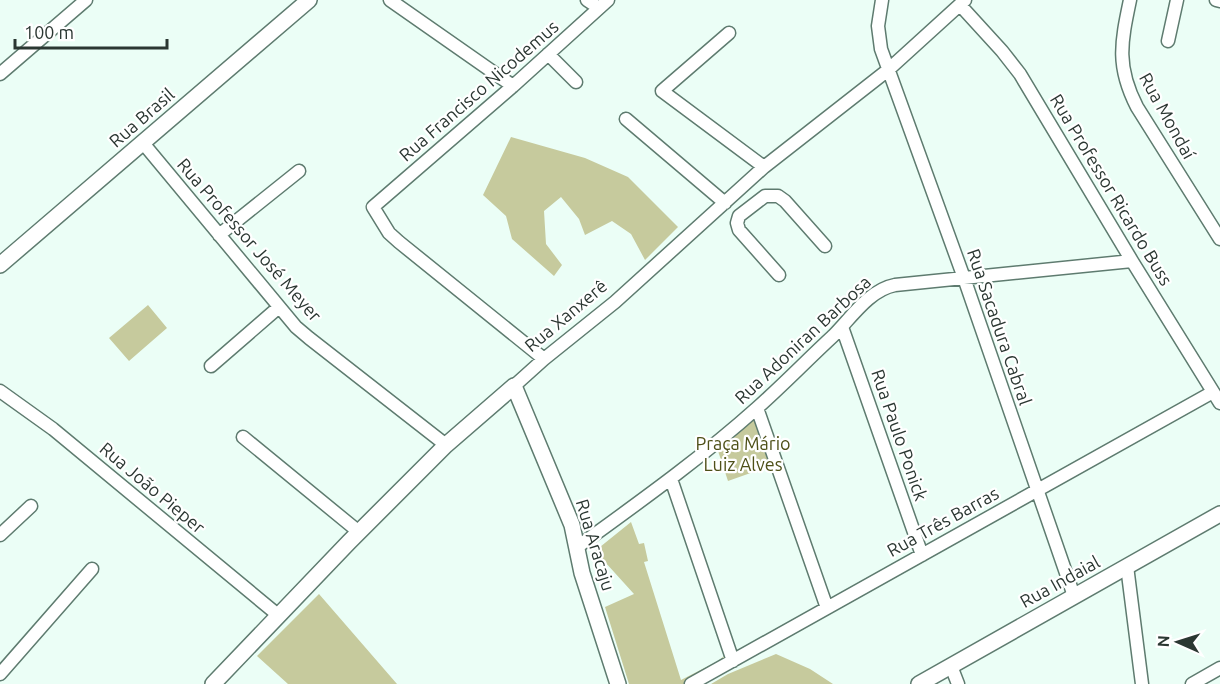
<svg xmlns="http://www.w3.org/2000/svg" width="1220" height="684" viewBox="0 0 1220 684" font-family="Ubuntu,sans-serif">
  <style>
    .green { fill: #c6ca9d }
    .lines { fill: none; stroke-linecap: round; stroke-linejoin: round }
    .minor-casing { stroke: #5e7b6f; stroke-width: 15 }
    .tertiary-casing { stroke: #5e7b6f; stroke-width: 18 }
    .minor { stroke: #fff; stroke-width: 12 }
    .tertiary { stroke: #fff; stroke-width: 15 }
    .labels { text-anchor: middle; stroke-width: 4.5; stroke-linejoin: round; paint-order: stroke }
    .street-label { font-size: 18px; fill: #2b3732; stroke: #fff }
    .park-label { font-size: 18px; fill: #4e5018; stroke: #fff }
  </style>
  <rect width="100%" height="100%" fill="#ebfef6"/>
  <path class="green" d="M511,137L585,158L628,177L678,227L645,260L631,234L612,221L585,235L579,219L561,197L544,211L546,244L562,265L554,276L512,239L506,216L483,195Z
    M148,305L167,328L129,361L109,338Z
    M754,419L770,466L728,481L718,451Z
    M631,522L639,544L644,543L648,561L644,562L681,680L718,661L724,656L723,661L688,684H629L605,607L634,594L595,551Z
    M319,594L397,684H288L257,656Z
    M776,654L810,669L833,684H711L728,674Z"/>
  <g class="lines">
    <g class="minor-casing">
      <path id="minor" d="M390,0L513,86
        M587,0L599,8
        M882,0L878,26L881,49L964,278L1074,596
        M1130,0C1121,43 1116,66 1137,107L1220,239
        M1216,0L1220,1
        M960,5L1002,51L1020,74L1132,261L1220,403
        M729,33L662,91L764,167
        M1168,41L1177,0
        M548,54L576,82
        M0,74L86,0
        M626,119L725,203
        M143,143L296,327L309,338L446,445
        M219,235L299,171
        M779,275L739,230L737,223L739,216L765,196H778L785,201L825,246
        M842,327L922,555
        M544,359L399,242L389,233L373,207L513,86L608,0
        M211,366L279,307
        M514,386L544,359L615,302L764,167L888,70L965,0
        M0,391L53,429L278,615
        M757,408L827,608
        M243,437L359,532
        M671,479L733,661
        M0,535L31,506
        M576,548C638,503 700,459 757,408C783,385 807,360 833,336C851,318 869,290 895,285L1132,261
        M1127,566L1142,684
        M951,666L958,684
        M0,674L92,569
        M691,684L1213,392
        M1192,684L1220,668"/>
    </g>
    <g class="tertiary-casing">
      <path id="tertiary" d="M0,265L309,0
        M213,684L349,542L446,445L514,386L572,525L582,573L618,684
        M919,684L1220,514"/>
    </g>
    <use href="#minor" class="minor"/>
    <use href="#tertiary" class="tertiary"/>
  </g>
  <g class="labels">
    <g class="street-label">
      <text transform="translate(479 91) rotate(-41)" y="6">Rua Francisco Nicodemus</text>
      <text transform="translate(1167 116) rotate(61)" y="6">Rua Mondaí</text>
      <text transform="translate(142 118) rotate(-41)" y="6">Rua Brasil</text>
      <text transform="translate(1111 190) rotate(59)" y="6">Rua Professor Ricardo Buss</text>
      <text transform="translate(249 240) rotate(49)" y="6">Rua Professor José Meyer</text>
      <text transform="translate(566 316) rotate(-40)" y="6">Rua Xanxerê</text>
      <text transform="translate(999 327) rotate(71)" y="6">Rua Sacadura Cabral</text>
      <text transform="translate(803 340) rotate(-43)" y="6">Rua Adoniran Barbosa</text>
      <text transform="translate(899 435) rotate(71)" y="6">Rua Paulo Ponick</text>
      <text transform="translate(152 488) rotate(40)" y="6">Rua João Pieper</text>
      <text transform="translate(943 522) rotate(-29)" y="6">Rua Três Barras</text>
      <text transform="translate(595 545) rotate(73)" y="6">Rua Aracaju</text>
      <text transform="translate(1060 582) rotate(-29)" y="6">Rua Indaial</text>
    </g>
    <g class="park-label">
      <text x="743" y="450">Praça Mário<tspan x="743" dy="21">Luiz Alves</tspan></text>
    </g>
  </g>
  <g transform="translate(1178 642) rotate(273)" stroke="#ffffff" stroke-width="4.5" paint-order="stroke">
  <path d="M0-4.5L10 22L0 15L-10 22Z" fill="#2b3732"/>
  <text y="-9" font-size="16" font-weight="bold" text-anchor="middle" fill="#2b3732">N</text>
  </g>
  <path d="M15 39v9h152v-9" fill="none" stroke="#2b3732" stroke-width="3"/>
  <text x="24" y="39" font-size="18" fill="#2b3732" stroke="#ffffff" stroke-width="4.5" paint-order="stroke">100 m</text>
</svg>
